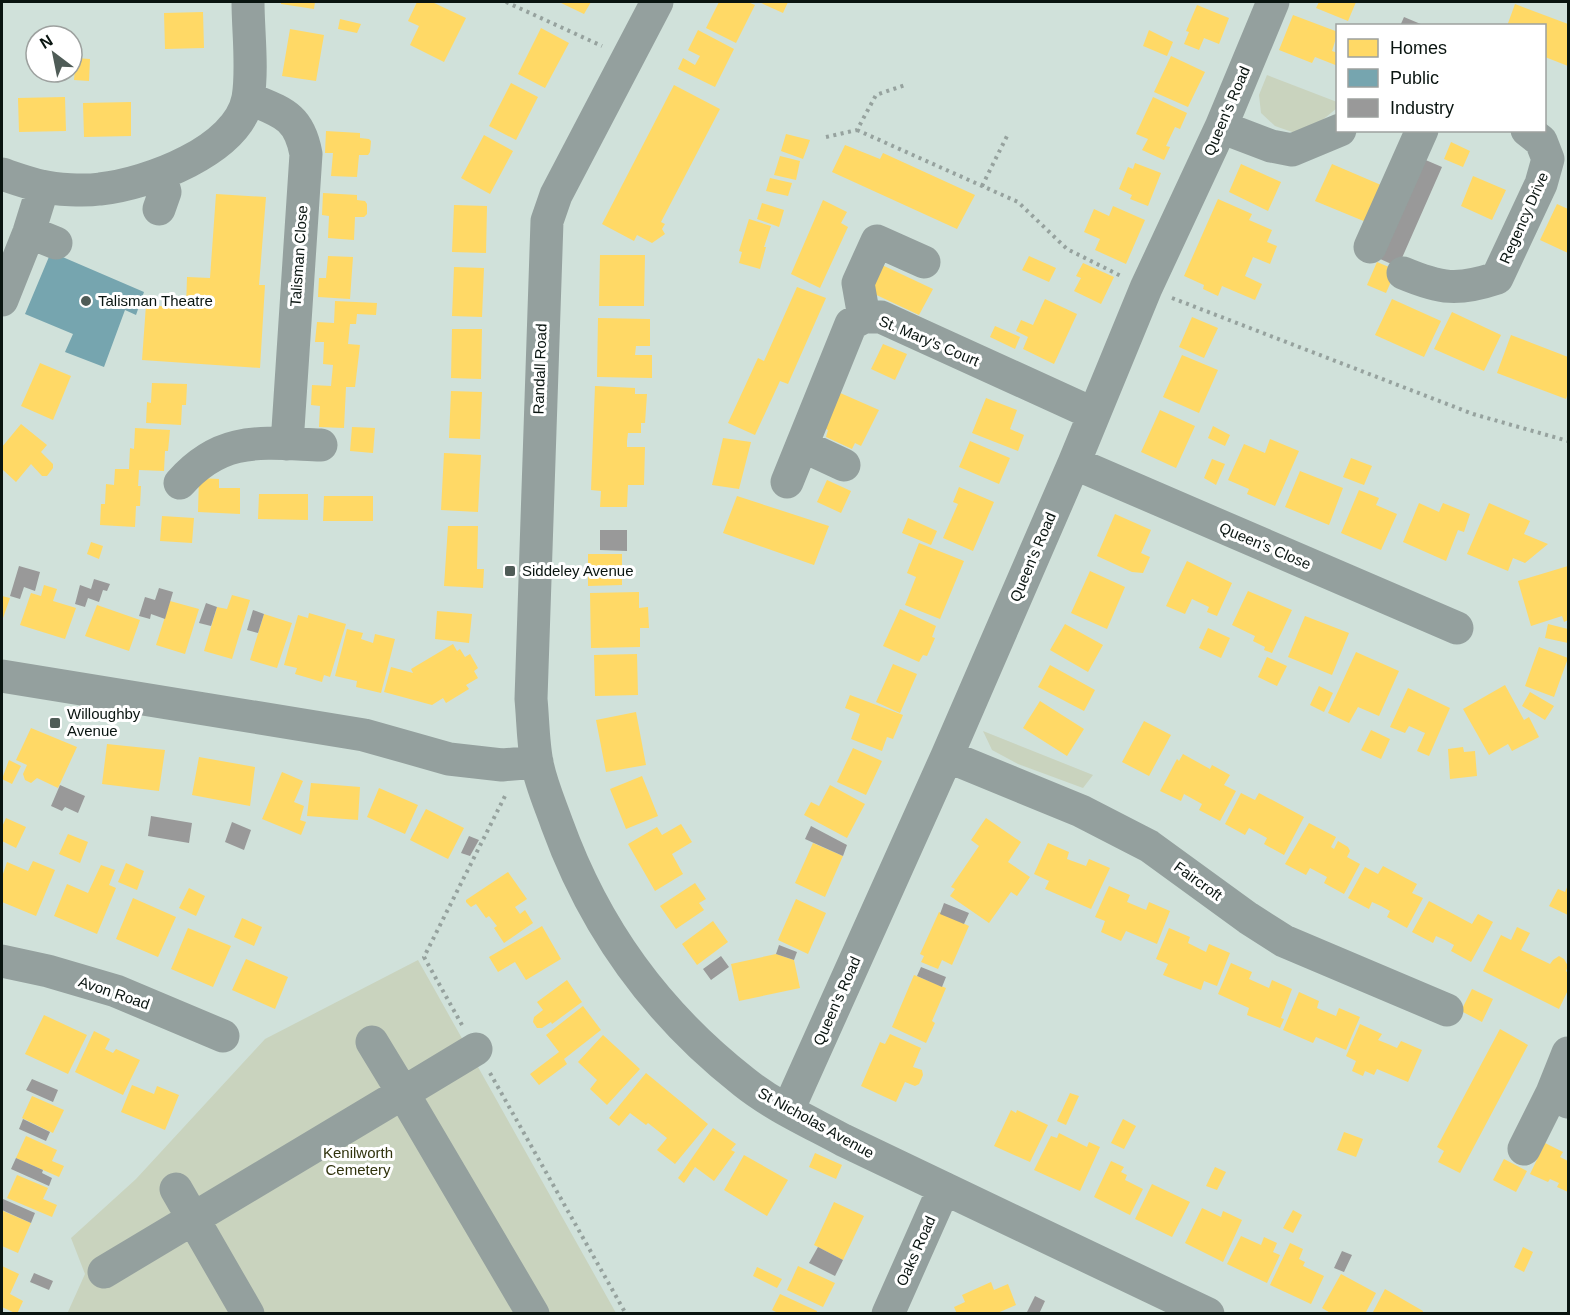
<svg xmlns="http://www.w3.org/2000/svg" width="1570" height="1315" viewBox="0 0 1570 1315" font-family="Helvetica,sans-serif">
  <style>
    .green { fill: #c9d3be }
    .homes { fill: #ffd966 }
    .public { fill: #76a5af }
    .industry { fill: #999 }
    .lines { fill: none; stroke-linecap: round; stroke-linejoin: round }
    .path { stroke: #96a29e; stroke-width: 4; stroke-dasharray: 3 4.5; stroke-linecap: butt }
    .minor { stroke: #94a09e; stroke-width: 33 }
    .poi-dot { fill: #4f5c57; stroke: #fff; stroke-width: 2 }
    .labels { text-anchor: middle; stroke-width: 6; stroke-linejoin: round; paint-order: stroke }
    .street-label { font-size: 15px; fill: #091410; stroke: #fff }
    .poi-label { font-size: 15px; fill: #091410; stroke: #fff; text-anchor: start }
    .park-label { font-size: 15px; fill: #31330d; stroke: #fff }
  </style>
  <rect width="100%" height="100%" fill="#d0e1da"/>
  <path class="green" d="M1267,75L1337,102V108L1314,127L1295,133L1275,126L1261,113L1259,95Z
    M983,731L1093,775L1083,788L1018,764L992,750Z
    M418,960L616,1313L67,1314L85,1274L71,1238L136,1179L265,1039Z"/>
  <path class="homes" d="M281,2H315L314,9L281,4Z
    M417,2H432L466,18L444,62L410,45L419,26L408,21Z
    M559,2H591L584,14Z
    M719,2H748L755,5L736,43L706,28Z
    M759,2H788L783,13Z
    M1319,2H1356L1348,21L1316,8Z
    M1515,4L1568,24V66L1545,57V26H1507Z
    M1197,5L1229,18L1219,44L1204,38L1199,50L1184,44L1189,32L1186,31Z
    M203,12L204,48L165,49L164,13Z
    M1293,15L1338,32L1332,51L1338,53V66L1315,57L1312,63L1279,50Z
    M340,19L361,24L357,33L338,29Z
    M541,28L569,43L545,88L518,74Z
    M290,29L324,35L316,81L282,76Z
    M698,30L734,49L715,87L678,69L683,58L695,65L700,56L688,50Z
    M1149,30L1173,42L1167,56L1143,46Z
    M1171,56L1205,72L1188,107L1154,92Z
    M76,58L90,59L89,81L74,80Z
    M511,83L538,97L516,140L489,126Z
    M674,85L720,109L661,222L665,224L662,229L665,234L652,243L637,235L634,241L602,224Z
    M65,97L66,131L19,132L18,98Z
    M1153,97L1187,113L1180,129L1175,127L1166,146L1170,147L1164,160L1142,150L1148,139L1136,134Z
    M131,102V136L84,137L83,103Z
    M326,131L360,133V138L369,139L371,141L370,152L368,155H359L357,177L331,176L333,153H325Z
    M786,134L810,140L803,159L781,151Z
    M484,135L513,151L490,194L461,178Z
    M1451,142L1470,151L1463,167L1444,159Z
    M845,145L880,159L883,153L975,195L957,229L832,172Z
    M780,156L800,161L796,180L774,175Z
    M1135,163L1161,173L1148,206L1130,199L1132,195L1119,189L1128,167L1133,169Z
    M1241,164L1281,182L1268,211L1229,192Z
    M1332,164L1381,185L1366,222L1315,201Z
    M1473,176L1506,190L1492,220L1461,206Z
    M770,178L792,183L788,196L766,191Z
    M323,193L357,195V200L365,201L367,204V214L364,217H355L354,240L328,238L329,216L322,215Z
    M216,194L266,197L259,285H265L260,368L142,360L146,305L186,308L187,277L210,278Z
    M1218,199L1252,214L1249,220L1272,230L1267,242L1277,246L1270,264L1253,257L1245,276L1262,284L1255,300L1222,286L1218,296L1203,289L1204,285L1184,276Z
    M823,200L847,212L841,223L848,227L820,288L791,274Z
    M762,203L784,210L779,227L757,219Z
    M1557,204L1568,209V253L1540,240Z
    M454,205L487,206L486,253L452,252Z
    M1113,206L1145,220L1126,264L1095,250L1100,239L1084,232L1094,209L1109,216Z
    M749,219L771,226L764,247H766L760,269L739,263L742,252L739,251Z
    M600,255H645L644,306H599Z
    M328,256L353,257L350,299L318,297L319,278H326Z
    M1029,256L1056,268L1049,282L1022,270Z
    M1377,262L1396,270L1386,293L1367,285Z
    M1083,263L1114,277L1101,304L1074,291L1081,278L1076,276Z
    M882,265L933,289L919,315L868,291Z
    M454,267L484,268L482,317L452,316Z
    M797,287L826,298L788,384L780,381L755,435L728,423L758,358L764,361Z
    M1045,299L1077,314L1054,364L1023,349L1028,337L1016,331L1021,320L1033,325Z
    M1392,299L1441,321L1424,357L1375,335Z
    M335,301L377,303L376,315L357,314L356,324H350L348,344L360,345L355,387H346L344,428L319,427L320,406L311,405L312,385L331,386L333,365L323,364L324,342H315L317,322L334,323Z
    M1452,312L1501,335L1484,371L1434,349Z
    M1192,317L1218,328L1204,358L1179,347Z
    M598,318L650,319V346H636L635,355H652V378L597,377Z
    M995,326L1020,337L1015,349L990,337Z
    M452,329H482L481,379L451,378Z
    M1511,335L1568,357V393L1566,399L1497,373Z
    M883,344L907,354L895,380L871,369Z
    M1182,355L1218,370L1199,413L1163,397Z
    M40,363L71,376L53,420L21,406Z
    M152,383L187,384L186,405H182L181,425L146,423L147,402L151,403Z
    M595,386L635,388V394H647L645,423H641V433H628L627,441V447H645L644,485H628L627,507H600L601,491L591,490Z
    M451,391L482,392L480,439L449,438Z
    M838,392L879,410L861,446L855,443L852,449L826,437L828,430L821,427Z
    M986,398L1017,410L1010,429L1024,435L1018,451L972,433Z
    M1160,410L1195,426L1176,468L1141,452Z
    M21,424L47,445L41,452L53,464V468L47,476H42L31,464L16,482L2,469V447Z
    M1213,426L1230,435L1225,446L1208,438Z
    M352,427L375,428L373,453L350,451Z
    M135,428L170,430L168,451H165L164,471L139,470L138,486H141L140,506H136L135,527L100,525L101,504H105L106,484L114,485L115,469H129L130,448L134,449Z
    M723,438L751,442L739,489L712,485Z
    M1270,439L1299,451L1275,506L1247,494L1249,489L1228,480L1244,444L1265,453Z
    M970,441L1010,458L999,484L959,467Z
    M444,453L481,455L478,512L441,510Z
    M1351,458L1372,466L1364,485L1343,477Z
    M1212,459L1225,464L1216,485L1204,478Z
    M1300,471L1343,488L1329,525L1285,507Z
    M199,478L219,479V488H240V514L198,512Z
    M827,480L851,491L841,513L817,502Z
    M959,487L994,502L973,551L943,538L958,504L953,502Z
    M1359,490L1379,498L1376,505L1397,514L1381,550L1341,533Z
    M259,494H308V520L258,519Z
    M324,496H373V521H323Z
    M737,496L829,526L814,565L723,533Z
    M1419,503L1439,512L1443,503L1470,514L1464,532L1458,530L1446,561L1403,542Z
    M1489,503L1530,521L1524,534L1548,544L1525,563L1513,558L1508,571L1467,554Z
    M1115,514L1151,530L1141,553L1150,557L1143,573L1132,572L1097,556Z
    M162,516L194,518L192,543L160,541Z
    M908,518L937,531L931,545L902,533Z
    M448,526H478L477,569H484L483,588L444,586Z
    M91,542L103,546L99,559L87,554Z
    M919,543L964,561L940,619L905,605L916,577L907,573Z
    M588,554H622V585L588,586Z
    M1187,561L1232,583L1217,616L1207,612L1209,607L1192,599L1185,614L1166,606Z
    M1568,566V620L1564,622L1562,616L1531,626L1518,581Z
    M1090,571L1125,587L1107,629L1071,613Z
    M44,585L57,589L53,601L76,608L65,639L20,625L31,593L41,596Z
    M1248,591L1292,610L1272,653L1264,650L1265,647L1253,641L1255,636L1232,625Z
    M639,592V608L648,607L649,628H640V647L591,648L590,593Z
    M232,595L250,600L232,659L204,651L217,607L227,609Z
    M2,596L10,598L2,621Z
    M170,601L199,609L185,654L156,645Z
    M97,605L140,620L129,651L85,636Z
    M900,609L936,626L932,637L935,638L927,656L923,655L919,662L883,646Z
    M437,611L472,614L469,643L435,639Z
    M309,613L346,624L330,677L324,675L322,682L295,674L297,668L284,665L298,615L308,618Z
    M264,614L292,623L277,668L250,660Z
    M1305,616L1349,633L1332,675L1288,657Z
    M1065,624L1103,645L1088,672L1050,650Z
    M1548,624L1568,629V643L1545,638Z
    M1208,628L1230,638L1221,658L1199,648Z
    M347,629L363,633L361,639L373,643L375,634L395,639L381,693L356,687L357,681L335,676Z
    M453,644L457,651L460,649L465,657L470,654L478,668L474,671L478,678L466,685L469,689L446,703L443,698L432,705L384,692L391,667L413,673L411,669Z
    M1539,647L1568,658L1554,697L1525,686Z
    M1356,652L1399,671L1379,716L1358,707L1349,723L1328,713Z
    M637,654L638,695L595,696L594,655Z
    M1267,657L1287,666L1277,686L1258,677Z
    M893,664L917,674L900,713L876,702Z
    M1050,665L1095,690L1084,711L1038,687Z
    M1505,685L1524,720L1529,717L1539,737L1512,751L1508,744L1489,755L1463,709Z
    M1319,686L1333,693L1324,712L1310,705Z
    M1408,688L1450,708L1429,756L1417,751L1425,733L1409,726L1405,733L1390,727Z
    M1530,692L1554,706L1545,720L1522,706Z
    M850,695L903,715L893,739L887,737L882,751L851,739L860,714L845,708Z
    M1040,701L1084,729L1067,756L1023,728Z
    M636,712L646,765L606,772L596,720Z
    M1144,721L1171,735L1149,776L1122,762Z
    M31,728L77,747L58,788L37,778L31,783L25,780L23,774L27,765L16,760Z
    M1371,730L1390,739L1381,759L1361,750Z
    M107,744L165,750L159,791L102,784Z
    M1463,747L1464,752L1475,751L1477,776L1450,779L1448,749Z
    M853,748L882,761L866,795L837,782Z
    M1183,754L1210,769L1212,765L1230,775L1224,785L1236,791L1220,821L1199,810L1202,804L1184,794L1181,801L1160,791L1177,759L1179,761Z
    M199,757L255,767L250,806L192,795Z
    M9,760L21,766L12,784L2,779Z
    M282,772L303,781L294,802L304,806L300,820L306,822L301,835L262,819Z
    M642,776L658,816L626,829L610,789Z
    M311,783L360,787L358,820L307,816Z
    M830,785L865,804L847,838L804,815L811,802L819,806Z
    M379,788L418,805L405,834L367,817Z
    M1241,793L1255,800L1259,793L1304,817L1284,855L1264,844L1267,838L1249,828L1245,835L1225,824Z
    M426,809L464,828L448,859L410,840Z
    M6,818L26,827L16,848L2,841V827Z
    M986,818L1021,842L1008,862L1030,877L1017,896L1011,892L989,923L950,896L955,889L951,887L979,846L971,840Z
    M1309,823L1336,837L1331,847L1334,849L1338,841L1348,847L1350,851L1347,857L1360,864L1344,894L1324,883L1327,877L1310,868L1306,875L1285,864Z
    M681,824L692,842L672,854L683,874L655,891L628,844L657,827L662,835Z
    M68,834L88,842L80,863L59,854Z
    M813,843L843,856L825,897L795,883Z
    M1048,843L1069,852L1067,859L1086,866L1089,859L1110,868L1091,909L1045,889L1049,881L1034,874Z
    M33,861L55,870L36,916L2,902V877L7,862L28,871Z
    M126,863L144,871L137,890L118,882Z
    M101,865L115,870L109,885L116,888L97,934L54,916L67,884L88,893Z
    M1383,866L1417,884L1412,893L1423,898L1407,928L1387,917L1390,911L1381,906L1372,902L1369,909L1348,898L1365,867L1378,874Z
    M508,872L527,899L515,907L520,914L525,910L533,923L504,943L494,928L497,926L489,916L486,918L476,904L471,907L466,902V900Z
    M695,883L706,899L699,903L704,910L676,929L660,906Z
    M1568,885V915L1549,906L1558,889L1565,892Z
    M1109,886L1130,895L1127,902L1146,910L1149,902L1170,911L1157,944L1126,931L1121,941L1101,932L1105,921L1095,917Z
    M189,888L205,896L196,916L179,908Z
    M133,898L176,917L158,957L116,939Z
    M796,899L826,913L808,954L778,940Z
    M1429,901L1472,924L1478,914L1493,922L1471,962L1451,951L1454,945L1445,940L1436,936L1433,943L1412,932Z
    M939,912L969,926L952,965L942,960L938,969L921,962L924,956L920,954Z
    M242,918L262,927L254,946L234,937Z
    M713,921L728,942L697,965L682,944Z
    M542,926L561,959L526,980L515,962L498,972L489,957Z
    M1517,927L1530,933L1521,950L1550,964L1553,960L1559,956L1564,959L1568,966L1566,971L1568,973V990L1559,1009L1483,971L1501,935L1511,940Z
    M188,928L231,946L213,987L171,969Z
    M1169,928L1190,937L1188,943L1206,952L1209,944L1230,953L1217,986L1204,981L1201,990L1163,975L1168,964L1156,959Z
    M776,954L794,960L800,988L739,1001L731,964Z
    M246,959L288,977L275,1009L232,990Z
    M1231,963L1252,972L1249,979L1269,988L1272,980L1292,989L1281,1018L1284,1019L1280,1028L1247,1015L1249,1008L1218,994Z
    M914,975L946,988L932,1021L935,1023L926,1043L892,1027Z
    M567,980L582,1002L552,1024L551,1022L542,1028H537L533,1022L534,1017L543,1010L537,1002Z
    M1472,989L1493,999L1482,1022L1461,1011Z
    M1299,992L1319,1001L1317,1008L1336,1016L1339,1008L1360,1017L1346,1050L1316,1037L1313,1043L1283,1030Z
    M583,1006L601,1030L564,1059L567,1064L539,1085L530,1074L559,1052L546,1035Z
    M44,1015L87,1035L68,1074L25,1054Z
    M1360,1024L1382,1034L1378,1040L1388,1044L1397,1048L1401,1041L1422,1050L1408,1082L1377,1069L1374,1075L1365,1071L1363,1076L1352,1071L1356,1061L1346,1056Z
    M1500,1029L1528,1045L1460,1173L1438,1162L1444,1151L1437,1147Z
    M94,1031L110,1039L105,1049L113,1053L116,1049L140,1060L123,1095L75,1072Z
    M890,1034L921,1048L913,1067L922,1070L923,1075L919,1084L915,1086L905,1082L896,1102L861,1086L880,1042L885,1044Z
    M603,1035L640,1069L607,1105L590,1089L597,1080L578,1062Z
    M646,1073L708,1124L675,1164L657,1150L667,1138L648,1123L646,1125L630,1113L619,1126L609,1118Z
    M132,1085L154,1094L157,1086L179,1095L165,1130L121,1112Z
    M1070,1093L1079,1096L1066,1125L1057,1121Z
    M32,1096L64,1110L53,1133L22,1118Z
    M1011,1110L1016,1113L1017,1110L1048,1125L1030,1162L994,1146Z
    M1123,1119L1136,1126L1124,1149L1111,1143Z
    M713,1128L736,1144L731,1150L735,1152L714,1181L695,1167L684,1183L678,1178Z
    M1344,1132L1363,1139L1356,1157L1337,1150Z
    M1059,1133L1087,1147L1089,1142L1100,1147L1080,1191L1034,1170L1051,1136L1057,1138Z
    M26,1136L57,1150L52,1161L64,1166L59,1177L16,1158Z
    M1545,1143L1563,1152L1560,1157L1568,1161V1192L1557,1187L1559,1183L1550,1179L1548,1182L1530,1174Z
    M815,1153L842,1165L836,1179L809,1167Z
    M744,1155L788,1180L767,1216L724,1190Z
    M1504,1159L1527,1171L1516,1192L1493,1180Z
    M1111,1161L1124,1167L1121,1172L1127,1175L1125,1180L1143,1189L1130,1215L1094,1197Z
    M1215,1167L1226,1172L1217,1190L1206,1186Z
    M17,1175L48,1188L43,1199L57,1205L52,1217L7,1198Z
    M1152,1184L1190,1202L1172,1237L1135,1219Z
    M834,1202L864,1216L843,1260L814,1245Z
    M1202,1208L1221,1217L1223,1211L1242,1220L1223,1262L1185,1243Z
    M1293,1210L1302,1215L1293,1233L1283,1228Z
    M3,1211L31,1223L18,1253L2,1246Z
    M1241,1236L1261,1245L1264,1237L1277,1243L1273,1252L1280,1255L1267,1283L1227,1264Z
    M1290,1243L1303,1249L1299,1259L1305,1262L1303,1266L1324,1276L1311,1304L1270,1285Z
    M1523,1247L1533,1252L1524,1272L1514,1267Z
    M2,1266L19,1274L10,1294L23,1301L17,1314L2,1307Z
    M798,1266L835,1283L823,1307L787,1290Z
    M757,1267L782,1279L777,1288L753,1276Z
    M1341,1274L1376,1293L1365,1314H1332L1322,1308Z
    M991,1282L994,1290L1008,1284L1016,1305L995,1314H957L954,1307L965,1302L962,1295Z
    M1385,1289L1423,1311L1422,1314H1372Z
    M780,1294L817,1311L816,1314H780L772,1310Z"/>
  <path class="public" d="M51,252L144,292L136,315L125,310L104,367L65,352L73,334L25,314Z"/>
  <path class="industry" d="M1404,17L1423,25V26H1400Z
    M1421,158L1442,167L1398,267L1378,258Z
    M600,530H627V551L600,550Z
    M19,566L40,572L35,591L24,587L20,599L10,596Z
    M94,579L110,584L107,591L103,590L99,602L88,598L85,607L75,604L80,585L91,589Z
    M159,588L173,592L165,619L151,614L150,619L139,616L145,597L155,600Z
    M206,603L217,607L211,626L199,623Z
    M253,610L264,614L258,633L247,630Z
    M60,785L85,796L78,813L65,807L62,811L51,806Z
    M151,816L192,823L189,843L148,836Z
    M232,822L251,830L244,850L225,842Z
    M811,826L847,845L843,856L805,839Z
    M469,836L479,840L470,856L461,853Z
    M944,903L969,913L964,924L940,914Z
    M779,945L797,952L794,960L776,954Z
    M721,956L729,967L711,980L703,969Z
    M921,967L946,977L942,987L917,976Z
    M32,1079L58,1090L53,1102L26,1090Z
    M23,1119L50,1132L46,1141L19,1129Z
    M16,1158L43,1170L42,1173L52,1178L49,1186L11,1169Z
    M3,1199L35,1213L31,1223L2,1210Z
    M818,1247L843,1260L835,1276L809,1263Z
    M1342,1251L1352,1255L1344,1272L1334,1268Z
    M34,1273L53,1281L49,1290L30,1282Z
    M1035,1296L1045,1301L1039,1314H1026Z"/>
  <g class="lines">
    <path class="path" d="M506,2L602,46
      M857,130L1018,202L1067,249L1121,276
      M826,137L857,130L876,95L905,85
      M982,186L1007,136
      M1172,298L1473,414L1568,441
      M462,1025L424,957L506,794
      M490,1073L626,1314"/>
    <path class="minor" d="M657,2L556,195L547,221L531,699C533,720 533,743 537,763C541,784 550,804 557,824C595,929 656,1013 744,1082C774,1106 810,1122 843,1140L1208,1314
      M248,98C281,112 299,115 306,154L287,444
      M1221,127L1271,146L1292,150L1340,130
      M2,174C14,178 28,183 41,186C56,190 85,191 100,189C147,184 238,151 248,98C253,70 248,30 248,2
      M159,209L165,192L160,174
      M29,232L56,243
      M1370,247L1422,130
      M1403,273C1441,289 1458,291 1497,278L1541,184L1548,159L1541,141L1527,130
      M2,300L29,232L43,187
      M864,317L858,283L877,241L924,262
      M803,446L844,465
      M1074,463L1457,628
      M787,482L851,324L864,317H881L1094,414
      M180,483C222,435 262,443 321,445
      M2,676L364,735L449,759L502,765L537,762
      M947,756L1081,811L1149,846L1248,918L1284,941L1447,1010
      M2,961L48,971L116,991L223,1036
      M372,1042L403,1093L476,1049
      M1568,1053L1552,1093L1568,1102
      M788,1110L947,756L1074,463L1146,288L1221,127L1273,2
      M1524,1149L1552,1093
      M176,1189L248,1314
      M104,1272L403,1093L533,1314
      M888,1314L944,1188"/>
  </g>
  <g class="poi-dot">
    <circle cx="86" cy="301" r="6"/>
    <rect x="504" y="565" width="12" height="12" rx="3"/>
    <rect x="49" y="717" width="12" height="12" rx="3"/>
  </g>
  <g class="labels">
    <g class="street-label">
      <text transform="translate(1227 111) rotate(-67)" y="5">Queen's Road</text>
      <text transform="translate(1524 218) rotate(-66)" y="5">Regency Drive</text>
      <text transform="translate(299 256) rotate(-86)" y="5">Talisman Close</text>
      <text transform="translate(929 341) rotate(23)" y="5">St. Mary's Court</text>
      <text transform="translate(540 369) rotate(-88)" y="5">Randall Road</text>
      <text transform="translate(1265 546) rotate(23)" y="5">Queen's Close</text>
      <text transform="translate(1033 557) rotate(-67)" y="5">Queen's Road</text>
      <text transform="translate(1198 881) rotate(36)" y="5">Faircroft</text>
      <text transform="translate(114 993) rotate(19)" y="5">Avon Road</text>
      <text transform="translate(837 1001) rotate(-66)" y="5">Queen's Road</text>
      <text transform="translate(816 1123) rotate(29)" y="5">St Nicholas Avenue</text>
      <text transform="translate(916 1251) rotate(-66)" y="5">Oaks Road</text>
    </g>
    <g class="poi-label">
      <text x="98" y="306">Talisman Theatre</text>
      <text x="522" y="576">Siddeley Avenue</text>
      <text x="67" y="719">Willoughby<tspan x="67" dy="17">Avenue</tspan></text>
    </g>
    <g class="park-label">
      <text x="358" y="1158">Kenilworth<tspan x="358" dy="17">Cemetery</tspan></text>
    </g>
  </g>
  <rect width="1570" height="1315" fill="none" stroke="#091410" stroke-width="6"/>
  <rect x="1336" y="24" width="210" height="108" fill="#ffffff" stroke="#9da19f" stroke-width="1.5"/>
  <rect x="1348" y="39" width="30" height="18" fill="#ffd966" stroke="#9da19f" stroke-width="1.5"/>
  <text x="1390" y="54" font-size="18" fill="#091410">Homes</text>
  <rect x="1348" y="69" width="30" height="18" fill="#76a5af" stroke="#9da19f" stroke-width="1.5"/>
  <text x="1390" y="84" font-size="18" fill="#091410">Public</text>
  <rect x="1348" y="99" width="30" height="18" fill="#999999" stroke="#9da19f" stroke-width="1.5"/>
  <text x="1390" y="114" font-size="18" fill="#091410">Industry</text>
  <g transform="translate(54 54) rotate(328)"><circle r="28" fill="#ffffff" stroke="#9da19f" stroke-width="1.5"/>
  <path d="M0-4.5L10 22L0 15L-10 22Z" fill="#4f5c57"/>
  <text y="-9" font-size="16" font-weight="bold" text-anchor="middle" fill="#091410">N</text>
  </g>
</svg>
